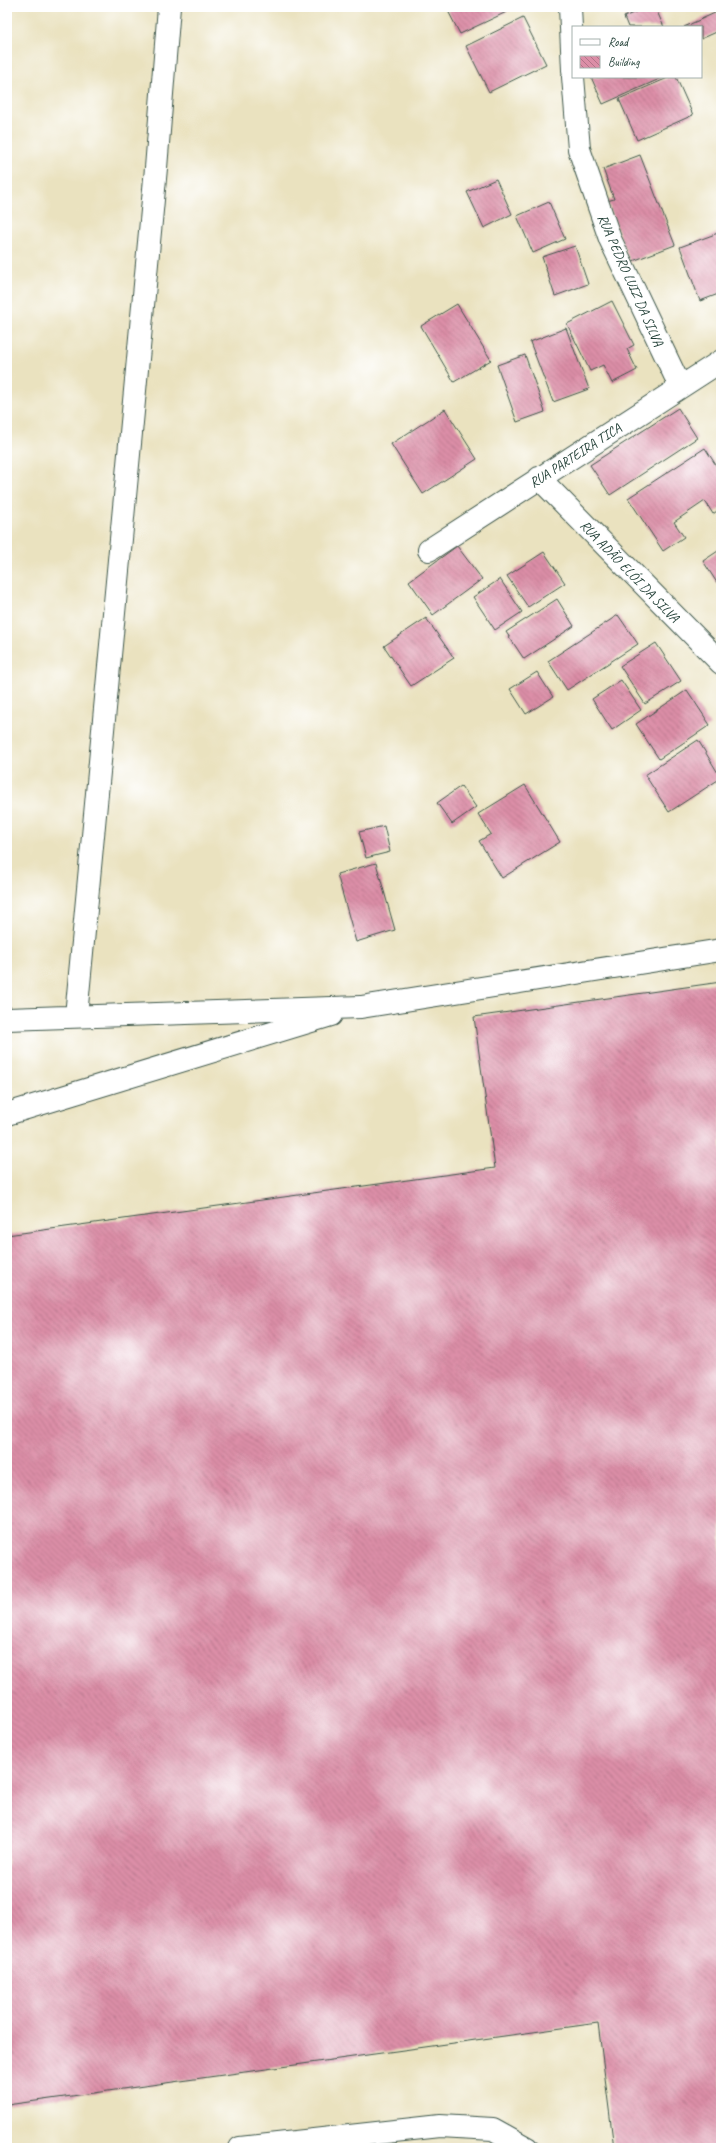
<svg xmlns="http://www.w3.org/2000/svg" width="728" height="2155" viewBox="0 0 728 2155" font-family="Caveat,sans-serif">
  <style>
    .building { fill: url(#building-back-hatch) }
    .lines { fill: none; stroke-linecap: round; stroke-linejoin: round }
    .minor-casing { stroke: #3d5649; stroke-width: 24 }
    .minor { stroke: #fff; stroke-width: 22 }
    .labels { text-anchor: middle; stroke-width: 3.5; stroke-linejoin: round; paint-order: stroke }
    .street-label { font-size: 14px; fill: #1f3d34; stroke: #fff }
  </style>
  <defs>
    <pattern id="building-back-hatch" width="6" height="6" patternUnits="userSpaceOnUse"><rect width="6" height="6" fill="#dc8ea7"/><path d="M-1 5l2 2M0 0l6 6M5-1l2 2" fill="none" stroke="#b27589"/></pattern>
  </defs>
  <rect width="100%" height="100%" fill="#fff"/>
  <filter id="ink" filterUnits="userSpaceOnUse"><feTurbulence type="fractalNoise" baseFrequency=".025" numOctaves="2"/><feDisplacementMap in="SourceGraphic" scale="8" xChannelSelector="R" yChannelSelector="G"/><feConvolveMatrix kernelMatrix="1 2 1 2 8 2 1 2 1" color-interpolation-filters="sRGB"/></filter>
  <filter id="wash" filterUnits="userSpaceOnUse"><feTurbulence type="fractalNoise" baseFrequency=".012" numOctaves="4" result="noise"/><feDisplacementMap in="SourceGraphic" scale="16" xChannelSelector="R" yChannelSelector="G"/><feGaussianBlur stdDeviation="0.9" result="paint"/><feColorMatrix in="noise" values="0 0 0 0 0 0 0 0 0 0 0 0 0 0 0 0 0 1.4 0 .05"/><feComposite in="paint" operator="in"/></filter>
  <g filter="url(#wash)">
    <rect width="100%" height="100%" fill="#eae2bf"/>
    <g id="blocks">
      <path class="building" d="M446,7H517L460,34Z
        M647,7H655L664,27H628L624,17Z
        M717,12L721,20V30L701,39V27H684Z
        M523,18L546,64L489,92L466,46Z
        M591,77H664L603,104Z
        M670,77H676L693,115L637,140L619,99Z
        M640,155L675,245L630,262L607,201L614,199L603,169Z
        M496,179L512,214L484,228L467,192Z
        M549,202L565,239L533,253L517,216Z
        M718,233L721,242V293L700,301L680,247Z
        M575,246L588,284L555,296L542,257Z
        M612,301L634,345L627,349L637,370L612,383L603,365L590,371L567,324Z
        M457,304L491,360L454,382L421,326Z
        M566,328L589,389L553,402L530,342Z
        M525,355L545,412L517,422L497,365Z
        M678,408L697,438L610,495L590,465Z
        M445,409L477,459L423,494L391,444Z
        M705,448L721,473V508L713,514L705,501L674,522L684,537L663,551L628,498Z
        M457,546L482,579L433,615L409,581Z
        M721,549V589L703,561Z
        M544,552L565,583L528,607L507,576Z
        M500,579L522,612L495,630L473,597Z
        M557,599L574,626L524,659L506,632Z
        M618,615L638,644L567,690L548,661Z
        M426,618L454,658L411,686L384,646Z
        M656,643L681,681L645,704L620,666Z
        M537,672L553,697L526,714L510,689Z
        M621,680L641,710L612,730L592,699Z
        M687,690L710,725L659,759L636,724Z
        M698,740L721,778L669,812L645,775Z
        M525,785L560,842L502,878L479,841L491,834L478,814Z
        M461,786L476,807L452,824L437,803Z
        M384,826L390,852L366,858L359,832Z
        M376,863L395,930L356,942L337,874Z
        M721,982V2148H614L598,2023L7,2105V1235L495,1168L474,1017Z"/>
    </g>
  </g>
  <g filter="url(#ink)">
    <use href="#blocks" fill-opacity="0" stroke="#3d5649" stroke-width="1"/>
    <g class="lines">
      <g class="minor-casing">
        <path id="minor" d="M570,7L573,70
          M573,77L579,149L610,239L680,386
          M539,478L721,663
          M429,550L721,361
          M76,1016L156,168L169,7
          M7,1019L361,1007L721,950
          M7,1114L331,1015
          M240,2148L440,2126L493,2129L527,2148"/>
      </g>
      <use href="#minor" class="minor"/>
    </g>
  </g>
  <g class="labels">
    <g class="street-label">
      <text transform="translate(631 280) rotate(66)" y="5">RUA PEDRO LUIZ DA SILVA</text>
      <text transform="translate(575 455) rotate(-33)" y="5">RUA PARTEIRA TICA</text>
      <text transform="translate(630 571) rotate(46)" y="5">RUA ADÃO ELÓI DA SILVA</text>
    </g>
  </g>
  <rect width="728" height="2155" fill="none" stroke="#fff" stroke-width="24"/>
  <rect x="572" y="26" width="130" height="52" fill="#ffffff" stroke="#a5b1ae"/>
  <rect x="580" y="39" width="20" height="6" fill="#ffffff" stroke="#a5b1ae"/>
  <text x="608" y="46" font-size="12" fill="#1f3d34">Road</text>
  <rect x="580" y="56" width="20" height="12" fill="url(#building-back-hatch)" stroke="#a5b1ae"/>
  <text x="608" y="66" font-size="12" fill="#1f3d34">Building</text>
</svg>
